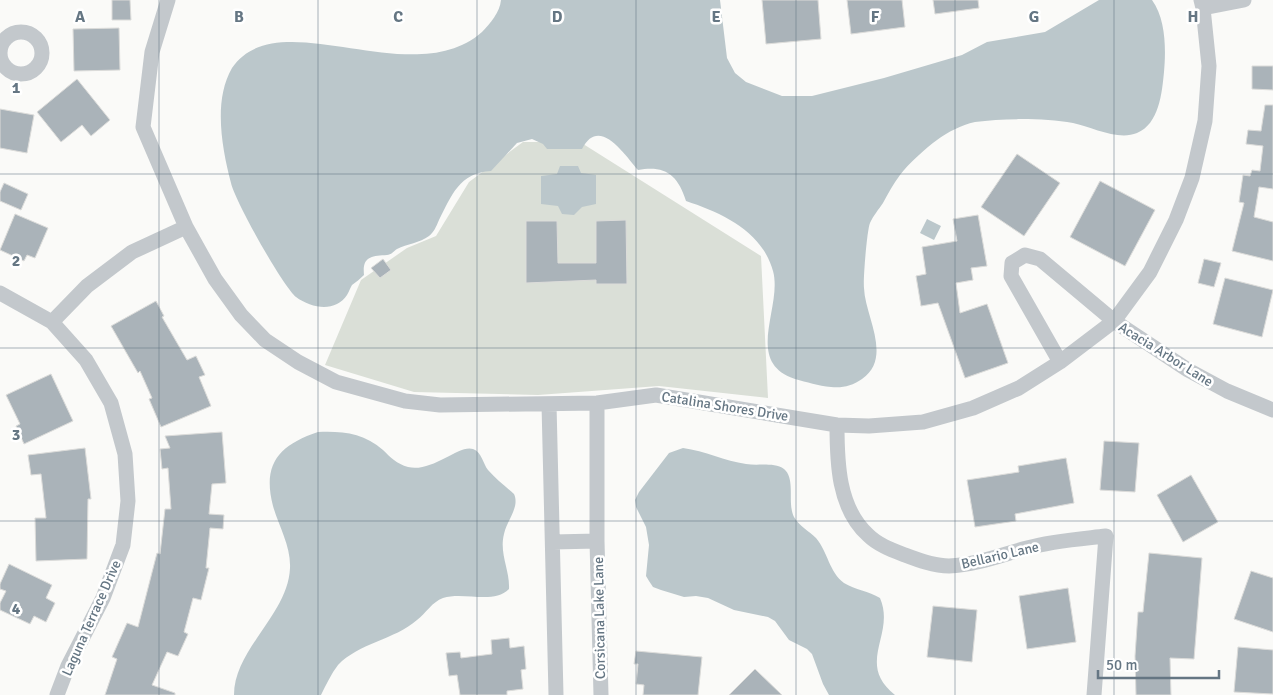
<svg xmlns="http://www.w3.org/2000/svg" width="1273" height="695" viewBox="0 0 1273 695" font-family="Signika,sans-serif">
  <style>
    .green { fill: #dadfd7 }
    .water { fill: #bbc7cb }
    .building { fill: #aab3b9; stroke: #dcdcda }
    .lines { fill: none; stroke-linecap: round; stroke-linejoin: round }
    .minor { stroke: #c3c8cc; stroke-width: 15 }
    .grid { fill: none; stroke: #657683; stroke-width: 1; stroke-opacity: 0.55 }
    .labels { text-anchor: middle; stroke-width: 5; stroke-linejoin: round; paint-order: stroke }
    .street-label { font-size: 14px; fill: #657683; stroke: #fff }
    .grid-label { font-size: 16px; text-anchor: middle; font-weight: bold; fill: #657683; stroke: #fff; stroke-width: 5; stroke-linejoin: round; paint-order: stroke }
  </style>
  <rect width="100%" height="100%" fill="#fafaf8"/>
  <path class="green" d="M523,142H580L761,256L768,398L659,386L538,395L414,392L325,365L361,280L407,248L436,236L469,182Z"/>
  <path class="water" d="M501,0H720L727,58L735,73L746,82L782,96H812L884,78L962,55L987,42L1045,32L1099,0H1152C1166,19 1166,50 1164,72C1162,93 1159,124 1137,133C1118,141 1092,127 1073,123C1044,118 1004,118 975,122C961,125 948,132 937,140C926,148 908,164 900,175C893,184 888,194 883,203C879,209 873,216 870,223C867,230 863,279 864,288C865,317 893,357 862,379C852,386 843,388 831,387C818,386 807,382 795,379C743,362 783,307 773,271C762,231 722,213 686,201C678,175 665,165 638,170C625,155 599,115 582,149H547L543,144L532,139L517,143L491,171C459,173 452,195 439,220C436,227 434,232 429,236C420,243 407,244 397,249C394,251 391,255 387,255C372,256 362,256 364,275C360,279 356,282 352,285C350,288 349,292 347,295C342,303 333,307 324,307C315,307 304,303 296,297C282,285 235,201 231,183C222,148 213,101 232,68C278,0 412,94 482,32C490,24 500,12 501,0Z
    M560,166H578L581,173L596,175V204L582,207L574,215L562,214L558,206L541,204V176L557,174Z
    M927,219L941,226L934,240L920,233Z
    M318,432C342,431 364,433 383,450C390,457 397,464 408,467C432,473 459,444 473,449C482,452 483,464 488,470C496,479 505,486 514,494C520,507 507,520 504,534C499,554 510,570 509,589C493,605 464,591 443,598C432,602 426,613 417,620C394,640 359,643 338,665C331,674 326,685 321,695H234C234,649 288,615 290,568C291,546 279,527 273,506C262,464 279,445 318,432Z
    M683,448C705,451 725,461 746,464C758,466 774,462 784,469C796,479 787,503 794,517C799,526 809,531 816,538C828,552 829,572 844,583C855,590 869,591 880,598C896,635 855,663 895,695H829L823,684L812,654L807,649L789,640L775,621L768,617L734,610L708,598L696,596L684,597L661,590L653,587L649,581L646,576L649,545L646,527L636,507L635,500L639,492L669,453Z"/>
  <path class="building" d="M112,0H130L131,20H112Z
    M762,0H818L821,39L766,44Z
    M847,0H902L905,27L851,34Z
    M933,0H978L979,8L935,14Z
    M119,28L120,70L74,71L73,29Z
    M1252,66H1273V90L1252,89Z
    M77,79L110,120L91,136L82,125L61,142L37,112Z
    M1265,105H1273V189L1259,187L1254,217L1273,222V261L1232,251L1244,203L1239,202L1243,175L1250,176L1252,170L1260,171L1263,146L1246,144L1248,130L1261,131Z
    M0,109L34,115L27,153L0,148Z
    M1017,154L1060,183L1024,236L981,207Z
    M1100,181L1155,210L1125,266L1070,237Z
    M4,183L28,194L21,210L0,201V192Z
    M15,214L48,228L35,258L27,255L24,261L0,250Z
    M978,215L987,266L971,268L973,280L956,283L960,313L987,304L1008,363L965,378L938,303L921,306L916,276L926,274L922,247L957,241L953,219Z
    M626,220L627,284H596V280L526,283V221H557L558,263H596V221Z
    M383,259L391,270L380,278L371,268Z
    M1204,259L1221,263L1214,287L1198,283Z
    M1225,278L1273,290L1262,337L1213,324Z
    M156,301L164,316L162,317L187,360L196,356L205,375L199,377L211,406L161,427L149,399L152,398L140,371L138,373L111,326Z
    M51,374L73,421L24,444L16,426L20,424L6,395Z
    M222,432L226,483L212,484L209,514L224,515L223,529L210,528L206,568H209L201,600L193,598L184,632L188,634L178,656L167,652L152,685L175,693V695H105L117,659L112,657L127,623L138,627L157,553L160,554L165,509H171L168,468L162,469L160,449L170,448L165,436Z
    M1104,441L1139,443L1135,492L1100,490Z
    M85,448L91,499H88L87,559L36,561L35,518H46L41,474L31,475L28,455Z
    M1066,458L1074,503L1015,514L1016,521L975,527L967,480L1019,472L1018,466Z
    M1191,475L1218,522L1183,542L1157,495Z
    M1149,553L1202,558L1194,659L1170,658L1171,695H1136L1135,656L1138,612H1143Z
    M9,564L52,585L46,598L55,603L46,622L34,616L30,624L0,610V603L6,591L0,589V584Z
    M1251,571L1273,578V632L1234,619Z
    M1068,588L1076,642L1027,649L1019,596Z
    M933,606L977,610L972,662L927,657Z
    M509,638L510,648L524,646L526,669L521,670L523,689L507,691V695H460L457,675L449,676L446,653L460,652L461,658L492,654L491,640Z
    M1238,647L1273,650V694L1234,692Z
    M636,651L702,657L698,695H643L644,685L636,684L638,664H634Z
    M755,669L782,695H729Z"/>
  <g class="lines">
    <path class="minor" d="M168,0L152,52L143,127L186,227L215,279L241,315L265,340L298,362L336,382L405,401L440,405L597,403L656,395L837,425L869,426L923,422L973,408L1019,388L1060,362L1114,321L1150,272L1176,220L1192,178L1205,121L1209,66L1203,8L1201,0
      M1203,8L1244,0
      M0 53a21 21 0 1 1 42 0a21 21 0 1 1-42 0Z
      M0,293L52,322L86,360L111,403L125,454L128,501L123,545L103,598L68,666L57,695
      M52,322L87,286L132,252L186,227
      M1060,362L1011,276L1012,263L1025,255L1040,259L1114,321L1188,370L1227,391L1273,410
      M597,403V541L601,695
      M549,404L556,695
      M837,425C837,462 838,508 868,535C878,545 892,550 905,555C918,560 934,566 949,566C976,565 1001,555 1027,548C1052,541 1080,539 1106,536L1094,695
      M553,542L597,541"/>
  </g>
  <path class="grid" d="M159,0V695M318,0V695M477,0V695M636,0V695M796,0V695M955,0V695M1114,0V695M0,174H1273M0,348H1273M0,521H1273"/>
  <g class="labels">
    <g class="street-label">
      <text transform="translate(1166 354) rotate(32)" y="5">Acacia Arbor Lane</text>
      <text transform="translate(725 406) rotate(9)" y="5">Catalina Shores Drive</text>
      <text transform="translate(1000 555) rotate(-13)" y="5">Bellario Lane</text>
      <text transform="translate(91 618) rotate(-66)" y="5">Laguna Terrace Drive</text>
      <text transform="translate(599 618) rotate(-91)" y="5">Corsicana Lake Lane</text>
    </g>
  </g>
  <g class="grid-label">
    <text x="80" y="22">A</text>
    <text x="239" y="22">B</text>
    <text x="398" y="22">C</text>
    <text x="557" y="22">D</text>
    <text x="716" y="22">E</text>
    <text x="875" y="22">F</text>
    <text x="1034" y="22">G</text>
    <text x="1193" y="22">H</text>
    <text x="16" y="93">1</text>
    <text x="16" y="266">2</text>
    <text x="16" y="440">3</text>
    <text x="16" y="614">4</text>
  </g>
  <path d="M1098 670v8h121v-8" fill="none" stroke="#657683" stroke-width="2.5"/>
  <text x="1106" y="670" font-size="15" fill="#657683" stroke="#ffffff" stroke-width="4" paint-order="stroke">50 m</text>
</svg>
